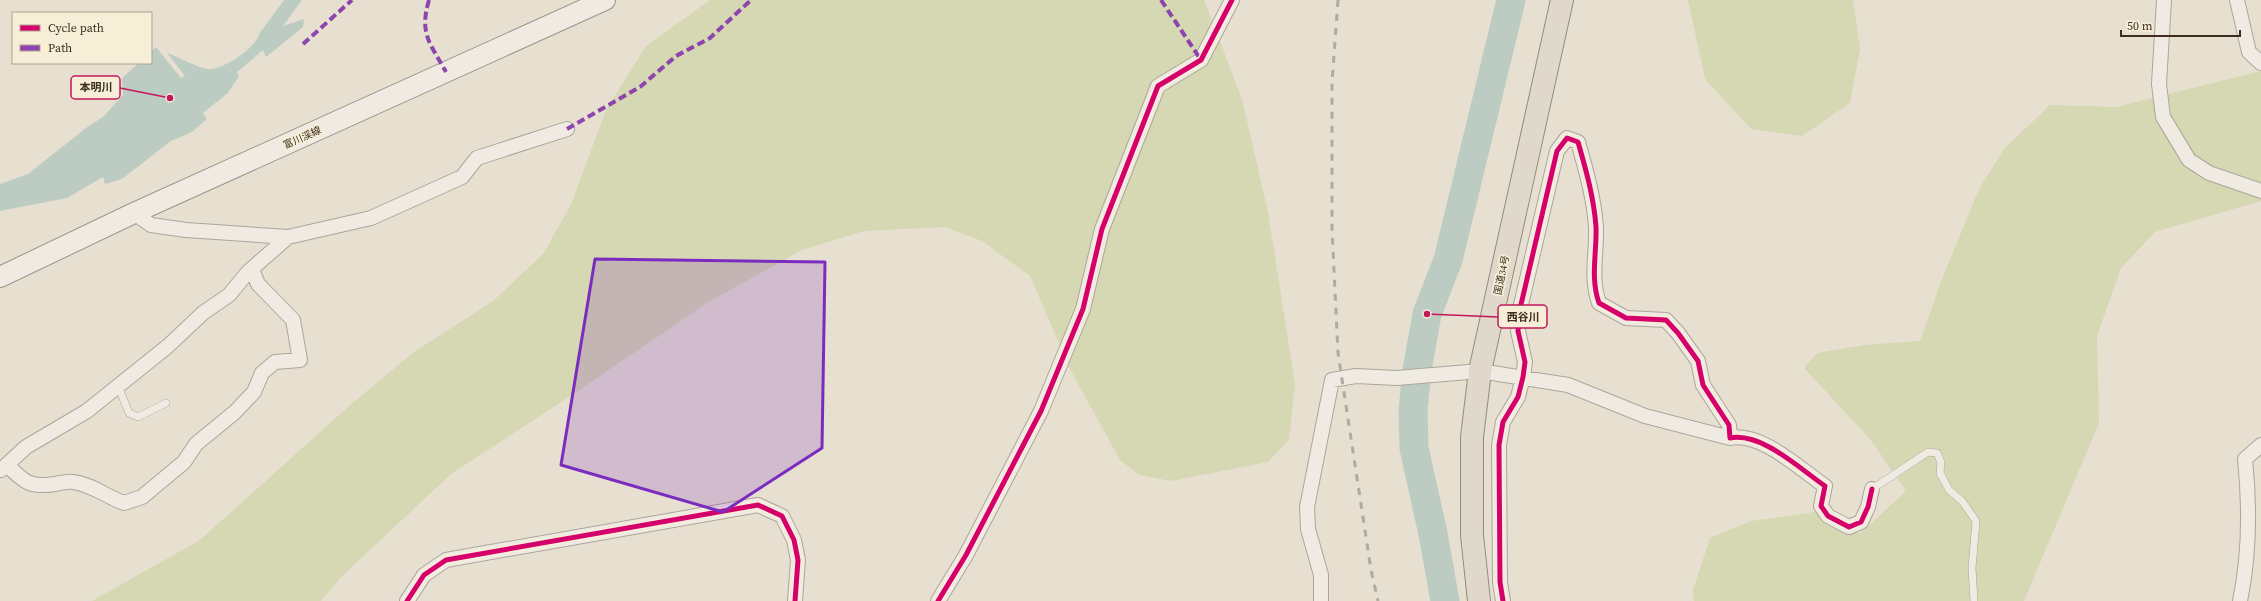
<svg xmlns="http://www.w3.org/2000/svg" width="2261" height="601" viewBox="0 0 2261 601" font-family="'Source Serif 4','Noto Sans JP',serif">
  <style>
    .green { fill: #d6d7b3 }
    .water { fill: #bcccc2 }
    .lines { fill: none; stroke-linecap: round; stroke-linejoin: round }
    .river { stroke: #bcccc2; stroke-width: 29 }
    .service-casing { stroke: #ada599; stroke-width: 8 }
    .minor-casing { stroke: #ada599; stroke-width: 16 }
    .secondary-casing { stroke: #9c958a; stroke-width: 22 }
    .trunk-casing { stroke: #928b80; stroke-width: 24 }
    .service { stroke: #efebe3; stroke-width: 7 }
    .minor { stroke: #efebe3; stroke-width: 14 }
    .secondary { stroke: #efebe3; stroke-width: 20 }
    .trunk { stroke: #e0d9cb; stroke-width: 22 }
    .rail { stroke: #afaaa2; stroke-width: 3; stroke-dasharray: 7 7; stroke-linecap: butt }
    .quiet { stroke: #8e44ad; stroke-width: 4; stroke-dasharray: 8 4; stroke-linecap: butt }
    .cycleway-casing { stroke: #f7eed8; stroke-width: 8 }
    .cycleway { stroke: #d6006c; stroke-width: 5 }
    .marked { fill: #7b2cbf; fill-opacity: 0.2; stroke: #7b2cbf; stroke-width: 3; stroke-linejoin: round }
    .labels { text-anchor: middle; stroke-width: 3.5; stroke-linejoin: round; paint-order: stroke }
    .street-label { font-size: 10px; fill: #3d2e20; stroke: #f7eed8 }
    .leader { fill: none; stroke: #c2185b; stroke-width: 1.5 }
    .callout-dot { fill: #c2185b; stroke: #f7eed8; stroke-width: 1.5 }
    .callout { fill: #f7eed8; stroke: #c2185b; stroke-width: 1.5 }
    .callout-label { font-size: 11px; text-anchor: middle; font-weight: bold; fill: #3d2e20 }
  </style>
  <rect width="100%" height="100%" fill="#e7e0d1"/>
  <path class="green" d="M710,0H1204L1242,99L1268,212L1295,384L1289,440L1268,462L1171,481L1139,475L1120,460L1071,371L1030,276L982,241L945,227L864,231L802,250L707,303L575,393L451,474L340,578L321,601H92L200,540L349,406L414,352L493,301L544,253L572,202L606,110L646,46Z
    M1688,0H1853L1860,49L1850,103L1802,136L1751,129L1705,79Z
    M2261,71V201L2155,232L2121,268L2097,336L2099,423L2024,601H1694L1693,590L1710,538L1751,521L1815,512L1860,534L1906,491L1870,439L1804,368L1817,353L1864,345L1920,341L1942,279L1979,189L2004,149L2050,105L2116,107Z"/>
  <path class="water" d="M284,0H302L283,26L304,19L303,27L266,57L263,50L237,72L239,76L228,93L203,113L207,119L192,132L171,141L122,179L105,184L103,177L67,198L0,211V184L28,174L86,128L103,117L123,95L122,78L139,63H151V52L156,47L181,78L185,76L167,53C176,56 201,69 208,69C223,70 256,48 259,34Z"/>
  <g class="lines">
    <path class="river" d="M1445,601L1433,534L1414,448L1413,410L1417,370L1427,314L1448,260L1511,0"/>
    <g class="service-casing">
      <path id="service" d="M118,386L129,413L138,417L166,403
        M1872,489L1928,452L1937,453L1941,462L1940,473L1949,490L1962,501L1976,521L1972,568L1974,601"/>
    </g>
    <g class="minor-casing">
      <path id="minor" d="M2164,0L2159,84L2163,117L2189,160L2209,173L2261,191
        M2237,0L2249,52L2261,63
        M134,213L151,225L186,230L288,237L371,218L462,177L477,158L567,129
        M7,465C24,482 30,488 55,484C61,483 68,481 73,482C91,484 107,497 124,503L142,497L184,462L196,444L235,412L254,392L262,373L275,362L300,360L293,320L258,284L252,269
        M1,470L26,447L87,411L168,346L203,313L229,295L248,272L288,237
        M407,601L424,575L446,560L758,505L782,516L794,540L798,560L795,601
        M938,601L966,555L1041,411L1083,309L1102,229L1158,86L1201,60L1232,0
        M1321,601V575L1308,529L1307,507L1332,380L1356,376L1397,378L1480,371L1568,385L1645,416L1730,438
        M1503,601L1500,582L1499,445L1503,422L1518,397L1523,377L1525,362L1518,331L1519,313L1557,151L1567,138L1578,142C1586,170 1594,198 1596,227C1597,252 1590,278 1599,303L1626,318L1666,320L1678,333L1698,361L1703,385L1729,425L1730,438C1762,432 1800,469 1825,486L1821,506L1828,516L1849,527L1861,522L1868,507L1872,489
        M2240,601C2250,553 2250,508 2245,459L2261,445"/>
    </g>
    <g class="secondary-casing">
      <path id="secondary" d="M0,277L134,213L605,0"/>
    </g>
    <g class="trunk-casing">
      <path id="trunk" d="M1479,601L1472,535V437L1480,371L1562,0"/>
    </g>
    <use href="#service" class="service"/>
    <use href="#minor" class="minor"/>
    <use href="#secondary" class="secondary"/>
    <use href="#trunk" class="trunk"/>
    <path class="rail" d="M1338,0L1332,83V229L1338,353L1371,570L1378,601"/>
    <path class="quiet" d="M429,0C419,34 430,43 446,72
      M1161,0L1201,60
      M303,44L352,0
      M567,129L640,87L676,56L710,38L751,0"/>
    <g class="cycleway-casing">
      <path id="cycleway" d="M407,601L424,575L446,560L758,505L782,516L794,540L798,560L795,601
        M938,601L966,555L1041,411L1083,309L1102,229L1158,86L1201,60L1232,0
        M1503,601L1500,582L1499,445L1503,422L1518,397L1523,377L1525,362L1518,331L1519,313L1557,151L1567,138L1578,142C1586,170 1594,198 1596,227C1597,252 1590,278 1599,303L1626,318L1666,320L1678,333L1698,361L1703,385L1729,425L1730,438C1762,432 1800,469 1825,486L1821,506L1828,516L1849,527L1861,522L1868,507L1872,489"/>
    </g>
    <use href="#cycleway" class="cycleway"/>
  </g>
  <path class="marked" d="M595,259L825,262L822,448L723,512L561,465Z"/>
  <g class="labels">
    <g class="street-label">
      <text transform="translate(302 137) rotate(-24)" y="4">富川渓線</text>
      <text transform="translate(1501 275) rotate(-78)" y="4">国道34号</text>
    </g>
  </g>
  <path class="leader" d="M170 98L120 88M1427 314L1498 317"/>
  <g class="callout-dot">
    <circle cx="170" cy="98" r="4"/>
    <circle cx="1427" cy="314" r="4"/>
  </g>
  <g class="callout">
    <rect x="71" y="76" width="49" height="23" rx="4"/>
    <rect x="1498" y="305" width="49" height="23" rx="4"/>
  </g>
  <g class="callout-label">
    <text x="96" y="91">本明川</text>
    <text x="1523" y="321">西谷川</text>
  </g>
  <rect x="12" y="12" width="140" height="52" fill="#f7eed8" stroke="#ada18e"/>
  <rect x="20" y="25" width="20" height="6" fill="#d6006c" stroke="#ada18e"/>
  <text x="48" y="32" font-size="12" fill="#3d2e20">Cycle path</text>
  <rect x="20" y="45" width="20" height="6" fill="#8e44ad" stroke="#ada18e"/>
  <text x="48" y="52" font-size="12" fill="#3d2e20">Path</text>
  <path d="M2121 30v6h119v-6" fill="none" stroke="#3d2e20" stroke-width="2"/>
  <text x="2127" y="30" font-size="12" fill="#3d2e20" stroke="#f7eed8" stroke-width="3" paint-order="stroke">50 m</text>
</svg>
